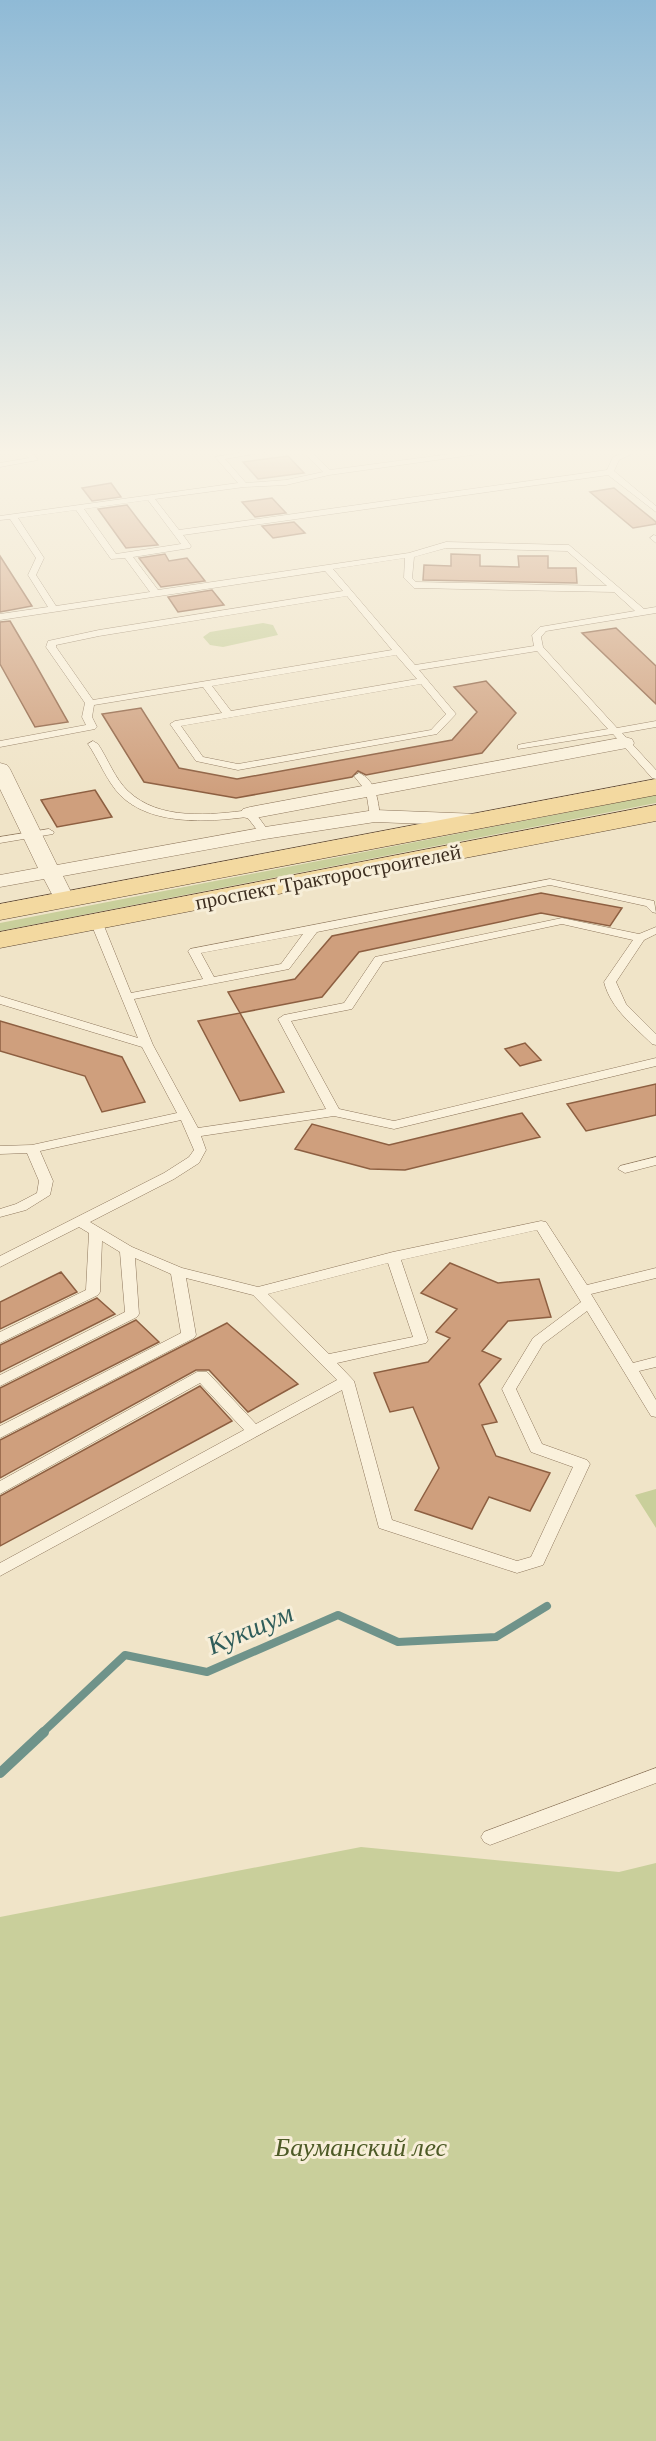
<svg xmlns="http://www.w3.org/2000/svg" width="656" height="2441" viewBox="0 0 656 2441" font-family="'Times New Roman',serif">
  <style>
    .green { fill: #c9cf9b }
    .lines { fill: none; stroke-linecap: round; stroke-linejoin: round }
    .stream-far1 { stroke: #6f938a; stroke-width: 8 }
    .stream { stroke: #6f938a; stroke-width: 10 }
    .building { fill: #cf9f7d; stroke: #8d5f41; stroke-width: 1.5 }
    .lane-casing { stroke: #8d765c; stroke-width: 1 }
    .street-casing { stroke: #8d765c; stroke-width: 1 }
    .primary-casing { stroke: #5b4430; stroke-width: 1 }
    .lane { fill: #faf1dc; fill-rule: evenodd }
    .street { fill: #faf1dc; fill-rule: evenodd }
    .primary { fill: #f3d9a0; fill-rule: evenodd }
    .labels { text-anchor: middle; stroke-width: 6; stroke-linejoin: round; paint-order: stroke }
    .street-label { font-size: 21px; fill: #3d2e20; stroke: #f7eed8 }
    .near-park-label { font-size: 26px; font-style: italic; fill: #4d5a26; stroke: #f7eed8 }
    .near-water-label { font-size: 27px; font-style: italic; fill: #2f5d5a; stroke: #f7eed8 }
  </style>
  <rect width="100%" height="100%" fill="#f0e4c8"/>
  <path class="green" d="M263,623L273,625L278,635L223,647L210,645L203,637L210,632Z
    M656,795V803L0,931V923Z
    M656,1489V1528L635,1495Z
    M361,1847L619,1872L656,1863V2441H0V1917Z"/>
  <g class="lines">
    <path class="stream-far1" d="M42,1733L125,1655L207,1672L338,1615L398,1642L496,1637L547,1606"/>
    <path class="stream" d="M0,1773L44,1732"/>
  </g>
  <path class="building" d="M288,456L304,473L258,479L243,462Z
    M111,483L121,497L92,501L82,488Z
    M614,488L656,522V524L633,528L590,492Z
    M272,498L286,513L255,517L242,502Z
    M127,505L143,526L158,545L126,548L98,509Z
    M294,522L305,533L273,538L262,526Z
    M165,554L169,561L187,558L205,581L161,587L139,558Z
    M451,554L480,555V566L519,567L518,556H548V568H576L577,583L423,580L424,565L451,566Z
    M0,556L32,606L0,612Z
    M212,590L224,605L178,612L168,597Z
    M10,621L33,660L68,722L35,727L0,664V622Z
    M616,628L656,666V704L582,633Z
    M486,681L516,713L482,753L366,775L358,771L352,777L236,798L144,782L102,714L141,708L179,768L237,779L452,740L477,712L454,687Z
    M95,790L112,817L57,827L41,800Z
    M541,893L622,908L610,926L541,913L359,952L322,997L240,1013L228,992L295,979L332,936Z
    M240,1013L284,1092L240,1101L198,1021Z
    M0,1021L122,1057L145,1102L102,1112L85,1076L0,1051Z
    M525,1043L541,1060L520,1066L505,1049Z
    M656,1084V1115L586,1131L567,1104Z
    M522,1113L540,1137L405,1170L370,1169L295,1149L312,1124L389,1145Z
    M450,1263L498,1283L539,1279L551,1317L508,1321L482,1351L501,1359L479,1384L497,1422L482,1425L496,1456L550,1473L530,1511L489,1497L472,1529L415,1510L439,1468L413,1407L390,1412L374,1373L428,1362L450,1338L436,1332L457,1309L421,1293Z
    M61,1272L77,1292L0,1329V1302Z
    M97,1298L115,1314L0,1372V1345Z
    M136,1320L159,1342L0,1423V1388Z
    M227,1323L298,1384L248,1412L209,1370H196L0,1478V1440Z
    M200,1386L232,1421L0,1546V1496Z"/>
  <g class="lines">
    <g class="lane-casing">
      <path id="lane" d="M24,452H32L38,460L0,467V463L29,458Z
        M245,452H265L225,459L246,483L286,480L323,472L303,452H311L330,470L465,452H483L479,454L329,475L286,485L244,487L155,499L179,530L607,470L613,457L626,452H636L619,460L614,471L656,506V512L608,475L183,535L191,546L190,548L133,557L158,590L409,553L446,542L569,545L644,609L656,607V613L546,631L541,637L543,647L617,728L656,721V727L622,733L656,770V779L652,778L613,734L518,749V745L522,744L608,729L537,651L419,670L456,714L437,734L238,770L196,761L170,724L175,721L222,713L203,687L94,705L92,717L97,727L95,729L0,747V741L86,725L82,717L85,703L46,647L48,641L99,630L343,591L325,571L0,620V614L48,607L28,575L36,558L10,519L0,520V516L238,483L215,457ZM148,500L181,544L116,554L84,509ZM76,510L111,559L125,558L150,592L56,606L36,575L44,558L18,518ZM446,548L567,551L607,586L416,582L412,578L414,557ZM405,558L404,578L414,588L614,592L635,611L540,627L532,635L534,646L415,665L333,569ZM347,596L392,650L93,700L56,647V645L99,636ZM396,655L417,679L231,711L212,686ZM421,684L446,714L431,730L238,764L203,757L181,726Z
        M654,535L656,536V543L650,538Z
        M93,741L98,744C108,759 115,779 128,791C159,821 211,815 250,810L254,811L270,833L265,836L261,835L247,817C207,822 151,826 120,795C106,780 99,760 88,744Z
        M359,773C376,780 378,800 380,816L379,818L375,819L370,816L366,791L354,776Z
        M49,829L54,832L53,834L0,843V837Z
        M550,879L654,901L656,913L652,912L646,906L550,885L317,932L289,969L134,999L153,1045L198,1128L326,1109L278,1019L284,1015L344,1003L375,957L562,918L639,934L656,927V934L644,940L616,982L626,1004L656,1034V1045L652,1044C633,1025 611,1009 604,982L633,940L562,924L383,962L352,1009L291,1021L339,1109L394,1121L656,1058V1066L394,1129L334,1116L201,1136L206,1150L199,1163L174,1179L90,1222L132,1247L182,1268L258,1287L393,1252L541,1221L546,1222L587,1285L656,1268V1278L591,1294L633,1363L656,1357V1367L639,1371L656,1400V1417L651,1416L587,1311L543,1344L516,1389L542,1444L587,1460L590,1464L543,1565L517,1573L379,1528L342,1390L0,1576V1563L244,1430L200,1383L0,1494V1481L197,1372H207L256,1424L337,1380L253,1295L186,1278L196,1335L194,1338L0,1438V1426L181,1333L171,1274L135,1258L139,1314L137,1317L0,1386V1375L125,1312L120,1252L102,1241L100,1292L98,1295L0,1343V1332L86,1290L89,1233L79,1227L0,1267V1256L164,1173L189,1157L194,1150L181,1120L40,1151L53,1181L50,1195L26,1210L0,1217V1209L16,1204L37,1193L39,1181L27,1153L0,1154V1146L32,1145L177,1113L142,1047L0,1004V996L138,1038L90,921L92,919L96,918L102,921L131,993L203,979L188,951L190,949ZM303,934L281,964L214,977L201,953ZM537,1230L581,1302L533,1338L502,1389L531,1452L573,1467L531,1557L517,1561L392,1520L354,1381L337,1363L426,1343L428,1340L401,1260ZM388,1263L413,1337L329,1354L268,1294Z
        M656,1157V1165L625,1173L618,1169L620,1166Z
        M656,1768V1783L490,1845L484,1842L481,1837L484,1832Z"/>
    </g>
    <g class="street-casing">
      <path id="street" d="M625,737L632,739L634,743L632,747L250,819L243,817L240,813L243,809L250,807Z
        M0,763L7,765L10,769L57,865L265,827L375,810L479,814L486,816L489,820L486,824L479,826L375,822L265,839L63,876L75,900L71,904L64,906L57,904L44,879L0,887V875L38,868L0,789Z"/>
    </g>
    <g class="primary-casing">
      <path id="primary" d="M656,779V795L0,920V904Z
        M656,805V821L0,948V932Z"/>
    </g>
    <use href="#lane" class="lane"/>
    <use href="#street" class="street"/>
    <use href="#primary" class="primary"/>
  </g>
  <linearGradient id="sky" x2="0" y2="1"><stop stop-color="#8fbad6"/><stop offset="0.57" stop-color="#f8f3e6"/><stop offset="1" stop-color="#f8f3e6" stop-opacity="0"/></linearGradient>
  <rect width="656" height="793" fill="url(#sky)"/>
  <g class="labels">
    <g class="street-label">
      <text transform="translate(328 877) rotate(-11)" y="7">проспект Тракторостроителей</text>
    </g>
    <g class="near-park-label">
      <text x="361" y="2156">Бауманский лес</text>
    </g>
    <g class="near-water-label">
      <text transform="translate(250 1629) rotate(-23)" y="9">Кукшум</text>
    </g>
  </g>
</svg>
